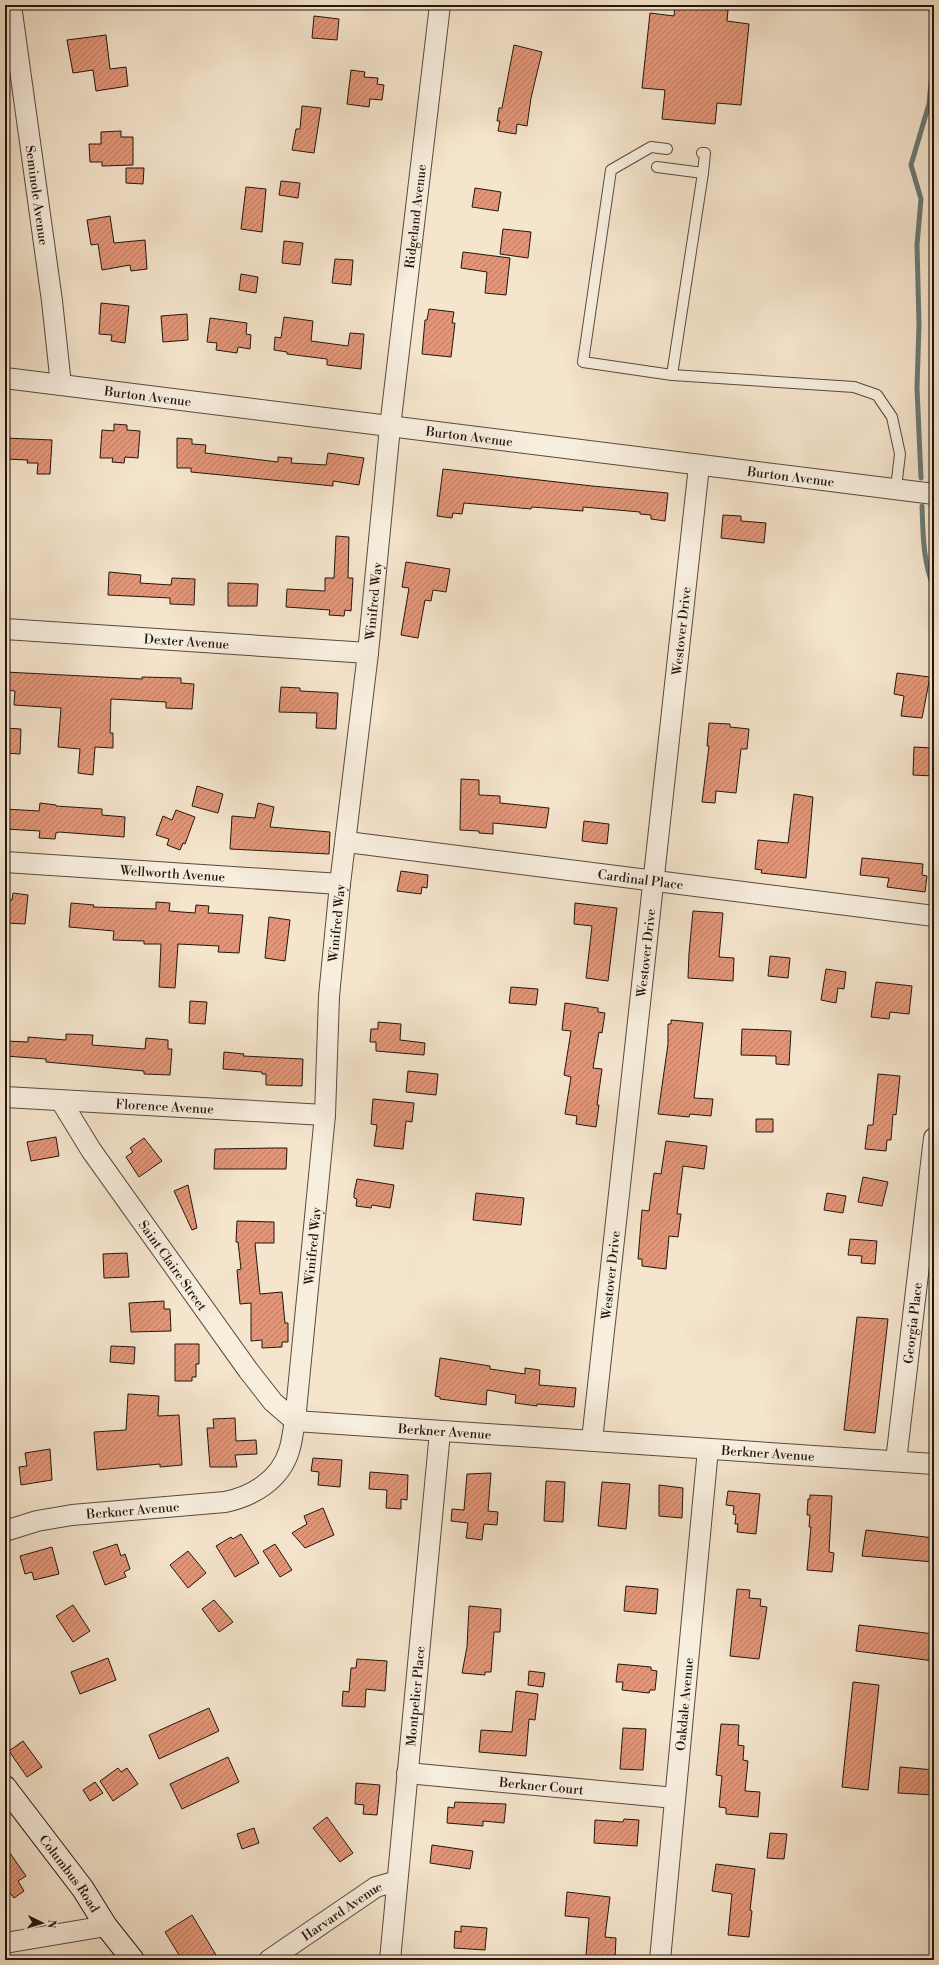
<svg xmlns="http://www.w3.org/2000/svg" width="939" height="1965" viewBox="0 0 939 1965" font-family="'Libre Bodoni',serif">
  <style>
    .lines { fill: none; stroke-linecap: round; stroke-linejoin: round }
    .stream { stroke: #6c7a76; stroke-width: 5 }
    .building { fill: url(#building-hatch); stroke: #23150d }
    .lane-casing { stroke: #58493d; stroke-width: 12 }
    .street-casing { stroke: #58493d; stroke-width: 22 }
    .secondary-casing { stroke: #23150d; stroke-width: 24 }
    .lane { stroke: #f8eede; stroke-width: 10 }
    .street { stroke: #f8eede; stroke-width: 20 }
    .secondary { stroke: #f8eede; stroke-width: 22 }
    .labels { text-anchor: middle; stroke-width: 3; stroke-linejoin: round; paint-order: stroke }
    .street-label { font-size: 13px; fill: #23150d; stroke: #f8eede }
  </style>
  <defs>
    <pattern id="building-hatch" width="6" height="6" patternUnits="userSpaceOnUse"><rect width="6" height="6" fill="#e2977a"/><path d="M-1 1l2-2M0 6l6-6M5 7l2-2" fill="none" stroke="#b77a62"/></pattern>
  </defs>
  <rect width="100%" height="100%" fill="#f5e5cd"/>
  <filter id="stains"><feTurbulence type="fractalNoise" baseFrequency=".005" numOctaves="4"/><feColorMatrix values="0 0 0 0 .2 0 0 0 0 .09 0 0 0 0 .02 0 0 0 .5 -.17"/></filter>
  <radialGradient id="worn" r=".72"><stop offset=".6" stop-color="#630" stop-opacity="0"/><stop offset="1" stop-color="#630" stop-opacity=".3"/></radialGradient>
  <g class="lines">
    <path class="stream" d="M921,478L917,388L919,324L917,245L921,199L911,165L929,104L934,52
      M922,506C923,534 923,563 934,588"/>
  </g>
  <path class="building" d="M675,5L728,10L727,21L749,24L741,105L717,103L715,124L662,119L665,90L642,88L650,13L674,16Z
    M314,16L339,19L337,40L312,38Z
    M106,35L110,69L126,67L128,86L96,91L93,70L73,73L67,40Z
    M514,45L542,52L531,98L527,126L517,124L516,134L498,131L500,121H497L499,108H502Z
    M351,70L365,72L364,77L378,78L377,84L384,85L382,100L370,99L369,107L347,104Z
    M302,106L321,108L314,153L292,150L296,129H300Z
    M121,131V137H133V165L102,166V162H90L89,144H101V132Z
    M126,168H144L143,184L126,183Z
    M281,181L300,183L298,198L279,195Z
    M246,187L266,189L262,232L241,229Z
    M475,188L501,192L498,211L472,207Z
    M110,216L114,243L145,240L147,269L131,271L130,265L102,270L98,244L91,245L87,220Z
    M503,229L531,232L528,258L500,254Z
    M284,241L303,243L300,265L282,263Z
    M463,252L510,258L506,295L485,293L487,272L461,268Z
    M335,259L353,260L351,285L332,283Z
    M241,274L258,277L256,293L239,290Z
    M101,303L129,306L125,343L111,341L112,335L99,334Z
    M429,309L454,312L452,323H455L451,357L422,354L425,320H427Z
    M187,314L188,340L163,342L161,316Z
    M284,317L313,321L311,341L348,346L350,333L364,334L361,369L327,365V359L287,354V352L274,350L275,337L281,338Z
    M210,318L247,323L246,334L251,335L250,349L238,347L237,353L216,350L217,343L207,342Z
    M114,424L127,425V430L140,431L138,458L125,457L124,463L112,462L113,458H100L102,430L114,431Z
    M5,438L52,440L50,474H37L38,463H27L28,460L5,459Z
    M177,438L192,439V444L206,445L205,453L278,462V457L292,458L291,463L326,465L328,453L364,458L361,473L359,485L333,481V486L191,472V468H177Z
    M443,469L592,486L668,493L665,521L651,519V515L640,514V512L583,507V511L532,507L531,509L464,503L462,514L453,513L452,518L437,516Z
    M723,515L741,516V521L766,523L764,543L721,538Z
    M336,536L349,537L348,578H353L351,611L345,610L344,616L329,615L330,610L286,607L287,589L325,591V578H334Z
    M406,562L450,569L446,592L433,590L431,601L425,600L418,638L401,635L409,588L402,587Z
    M109,572L141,575L140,583L171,585L172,578L195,579L194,605L170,604V598L108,595Z
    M228,583L258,584L257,606H228Z
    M5,672L142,679V677L181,678V683L194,684L192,709L166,708V702L111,699L110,733H113V748L95,747L93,775L78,773L80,749L58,747L61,708L14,705L15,691L5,690Z
    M897,673L930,677L922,718L901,716L904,696L894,694Z
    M281,687L300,688V691L338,693L336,729L316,728L317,713L279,712Z
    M709,723L730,724V727L749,729L747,749H741L736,793L716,791L715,803L702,802L709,746H707Z
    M5,728L21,729L20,754L5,753Z
    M914,747L932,748L931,760H934V776L913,775Z
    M461,779L479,780V795L500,796V803L549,808L546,828L493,823V834L479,833V831L460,830Z
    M197,786L223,794L218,813L192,806Z
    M794,794L813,797L806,878L761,873L762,870L755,869L758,840L788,843Z
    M40,803L56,805V806L102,809V815L125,817L124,837L59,832L56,833L55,839L39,838L40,831L5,829V809L39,811Z
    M258,803L274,807L270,827L330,832L329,854L230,849L232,816L255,818Z
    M176,810L195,817L185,844L183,843L180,850L167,845L169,839L156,835L163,816L172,820Z
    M584,821L609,824L607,844L582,841Z
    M862,858L923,864L922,875L927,876L925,892L887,887L889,878L860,875Z
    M401,871L428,875L427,888L422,887L421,894L397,891Z
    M13,893L28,895L25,924L5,923V900H12Z
    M156,902L170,903L169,911L195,913L196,905L209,906L208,913L243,915L239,953L218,952L219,946L178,944L175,988L159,987L161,944H144V941L113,940L114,931L69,927L71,903L94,905L93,907L156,909Z
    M575,903L617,908L608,981L586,978L592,926L574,924Z
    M693,911L723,913L719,957L734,958L733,981L688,978L689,953Z
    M269,917L290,920L285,961L265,958Z
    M770,956L790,958L788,978L768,976Z
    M826,969L846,972L844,989L838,988L836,1003L821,1000Z
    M876,982L912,986L909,1014L890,1012L889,1019L871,1017Z
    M511,987L538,989L536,1005L509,1003Z
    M190,1001L207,1002L205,1024L189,1023Z
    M565,1003L598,1008V1012L605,1013L602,1033L599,1032L593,1068L602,1069L597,1105H599L596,1127L576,1124L577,1116L565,1114L571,1077L564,1075L571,1031L562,1030Z
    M671,1020L703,1023L694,1098L713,1099L711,1116L690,1114L689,1117L658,1114L668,1044V1024H671Z
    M378,1022L401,1024L400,1040L425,1043L424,1055L376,1051V1042H370L371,1029H378Z
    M742,1029L791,1031L789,1065L776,1064V1056L741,1055Z
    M66,1034L93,1035L92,1045L145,1049L146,1038L168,1040V1049H172L170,1075L144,1074V1071L46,1062V1059L5,1056V1041L28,1042V1037L66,1040Z
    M224,1052L244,1054L243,1056L303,1059L302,1086L266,1085V1074H262V1072L223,1069Z
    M408,1071L438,1074L436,1095L406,1092Z
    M878,1074L900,1076L896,1115L893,1114L891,1140H887L886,1151L865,1149L868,1125H873Z
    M373,1099L414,1103L412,1122L406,1121L403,1149L374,1146L377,1125L371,1124Z
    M756,1119H773V1132H756Z
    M56,1137L59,1156L31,1161L27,1142Z
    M144,1138L162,1161L139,1177L126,1157L133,1152L130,1148Z
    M666,1141L707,1146L704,1169L683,1166L677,1214H681L678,1237L669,1236L666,1269L642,1266V1259H638L642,1210L649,1211L654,1173L661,1174Z
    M273,1148H287L286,1169H214L215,1149Z
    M863,1177L888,1182L882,1206L858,1202Z
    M357,1179L394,1185L390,1208L372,1205L371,1208L356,1206L357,1199L354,1198V1193Z
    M188,1185L197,1228L192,1230L174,1191Z
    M476,1193L524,1198L521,1225L473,1220Z
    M827,1193L846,1196L843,1213L824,1210Z
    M237,1221L274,1222V1243H255L260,1294L282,1292L285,1323H288V1342H282V1347L262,1348V1340L251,1341V1303L240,1304L237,1270L241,1269L238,1242H236Z
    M850,1239L877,1241L875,1264L861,1263L862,1256L848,1255Z
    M127,1253L129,1277L104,1278L103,1254Z
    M164,1301V1309H170L171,1331L131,1332L129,1303Z
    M857,1317L888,1319L875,1433L844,1430Z
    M175,1344H199V1364H196V1377H192V1381H175Z
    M111,1346L135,1347L134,1364L110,1362Z
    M440,1358L490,1366V1369L525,1374V1368L540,1370L539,1385L576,1388L574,1407L537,1404V1406L515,1403L516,1395L487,1390L486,1405L440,1399V1397L435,1396Z
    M128,1394L159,1396L158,1416L179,1415L182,1465L160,1467V1464L97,1470L94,1432L126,1430Z
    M235,1418L236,1441L256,1440L257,1454L235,1455L237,1467H210L207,1428H214L213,1419Z
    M50,1449L52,1480L21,1485L19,1467L27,1466L25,1453Z
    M313,1458L342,1460L340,1487L318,1485L319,1472L311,1471Z
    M370,1472L408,1475L407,1500L401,1499V1509L386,1508L387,1490L369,1489Z
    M491,1473L488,1511L498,1512L497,1525L484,1524L482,1540L466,1538L468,1523L451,1521L452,1509L464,1510L467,1474Z
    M546,1481L565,1482L563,1522L544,1521Z
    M602,1482L630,1484L626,1529L598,1526Z
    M659,1485L683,1488L682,1518L659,1516Z
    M728,1491L760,1494L756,1534L737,1532L738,1524H735L736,1515L733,1514L734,1506L726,1505Z
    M810,1495L832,1496L829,1552L834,1553L832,1572L807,1570L811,1527H809L810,1515H807L808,1499H810Z
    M323,1508L334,1535L305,1548L292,1533L307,1524L304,1516Z
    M866,1530L934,1538V1562L862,1556Z
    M241,1534L259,1563L235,1577L216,1546L231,1537L233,1539Z
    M117,1544L121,1556L125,1554L130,1569L124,1572L126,1577L105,1585L93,1552Z
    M275,1544L292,1570L280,1577L263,1551Z
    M52,1547L59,1574L34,1580L32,1572L25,1574L20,1556Z
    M188,1551L206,1573L188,1588L170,1565Z
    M626,1586L658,1589L656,1614L624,1611Z
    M737,1589L750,1590L749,1598L761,1599L760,1606L767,1607L759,1659L730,1656Z
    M214,1600L233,1622L219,1632L202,1609Z
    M73,1605L90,1631L73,1642L56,1616Z
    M469,1606L501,1609L500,1632H494L491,1672H485V1675L462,1673L467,1647Z
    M859,1625L934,1634V1661L856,1651Z
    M108,1658L116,1680L80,1694L71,1672Z
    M357,1659L387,1661L385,1691L366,1689L365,1707L342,1706L343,1691L349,1692L351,1668H356Z
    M618,1664L651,1667V1670L657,1671L655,1690H650L649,1693L622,1690L623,1682H616Z
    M529,1671L545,1673L543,1687L528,1685Z
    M853,1682L879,1685L868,1790L842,1787Z
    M516,1691L538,1694L535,1720L529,1719L526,1756L479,1752L481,1730L512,1732Z
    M209,1708L219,1731L159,1759L149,1735Z
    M721,1724L739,1725L738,1745L744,1746L743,1760L748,1761L745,1791L760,1792L758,1817L726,1814V1808L719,1807L722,1776L716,1775Z
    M623,1728L646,1729L643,1770L620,1769Z
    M23,1741L42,1767L27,1777L9,1751Z
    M228,1757L239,1782L182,1809L170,1784Z
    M900,1767L934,1770V1795L898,1793Z
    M118,1768L121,1772L127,1768L138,1784L113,1801L100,1781Z
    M95,1782L103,1793L90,1801L83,1790Z
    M356,1783L380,1785L377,1815L363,1814L364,1805L355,1804Z
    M455,1802L506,1804L504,1823L483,1821V1826L447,1823L448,1807L454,1808Z
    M327,1817L353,1853L340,1862L313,1828Z
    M624,1819L639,1820L637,1846L594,1843L595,1820L623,1822Z
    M254,1828L259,1843L242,1849L237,1834Z
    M770,1833L787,1834L784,1859L767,1858Z
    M432,1845L473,1851L470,1869L430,1863Z
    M5,1846L26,1876L18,1881L24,1891L14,1898L7,1889L5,1890Z
    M716,1864L755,1869L750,1910L752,1911L749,1937L728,1935L732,1894L712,1891Z
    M567,1892L610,1897L605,1937L616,1938L615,1958L586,1956L589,1918L565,1916Z
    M192,1915L216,1955L208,1960H194L191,1955L182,1960L165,1932Z
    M461,1926L487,1928L485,1950L454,1948L455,1931L461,1932Z"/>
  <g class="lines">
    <g class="lane-casing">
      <path id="lane" d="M667,149L651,147L611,170L583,362L672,375L854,387L877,395L892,417L900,454L896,488
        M657,167L703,173
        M672,375L703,173L705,153H702"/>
    </g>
    <g class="street-casing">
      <g id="street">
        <path id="s1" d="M11,5L52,301L61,385"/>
        <path id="s2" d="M5,378L934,494"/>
        <path id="s3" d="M5,629L368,653"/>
        <path id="s4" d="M347,842L934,916"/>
        <path id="s5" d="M5,862L340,884"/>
        <path id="s6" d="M5,1097L325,1115"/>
        <path id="s7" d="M61,1101L91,1150L248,1370L273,1402L295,1421"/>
        <path id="s8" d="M295,1421L934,1464"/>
        <path id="s9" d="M592,1440L699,466"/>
        <path id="s10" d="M896,1461L934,1138"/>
        <path id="s11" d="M5,1531L37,1521L72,1515L225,1502C253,1496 280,1480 289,1451C292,1442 293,1431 295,1421L325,1115L329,996L340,884L368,653L390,427L440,5"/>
        <path id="s12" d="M407,1773L675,1798"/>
        <path d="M5,1943L106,1926"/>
        <path id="s13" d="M269,1960L376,1887L397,1881"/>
        <path id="s14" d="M390,1960L440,1432"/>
        <path id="s15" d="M660,1960L708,1449"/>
      </g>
    </g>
    <g class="secondary-casing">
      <g id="secondary">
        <path id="s16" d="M5,1787L83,1889L106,1926L133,1960"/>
      </g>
    </g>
    <use href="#lane" class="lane"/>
    <use href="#street" class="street"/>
    <use href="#secondary" class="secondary"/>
  </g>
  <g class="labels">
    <g class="street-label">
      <text dy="5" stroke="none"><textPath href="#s1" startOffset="192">Seminole Avenue</textPath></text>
      <text dy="5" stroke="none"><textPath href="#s11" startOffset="1550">Ridgeland Avenue</textPath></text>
      <text dy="5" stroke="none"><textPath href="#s2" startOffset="144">Burton Avenue</textPath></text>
      <text dy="5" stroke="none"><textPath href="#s2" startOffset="468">Burton Avenue</textPath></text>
      <text dy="5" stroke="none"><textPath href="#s2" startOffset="792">Burton Avenue</textPath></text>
      <text dy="5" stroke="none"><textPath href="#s11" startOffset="1163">Winifred Way</textPath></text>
      <text dy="5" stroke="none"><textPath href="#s9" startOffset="814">Westover Drive</textPath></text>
      <text dy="5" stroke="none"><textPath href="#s3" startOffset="182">Dexter Avenue</textPath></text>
      <text dy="5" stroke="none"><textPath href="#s5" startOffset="168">Wellworth Avenue</textPath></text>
      <text dy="5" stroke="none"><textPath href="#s4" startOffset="296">Cardinal Place</textPath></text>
      <text dy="5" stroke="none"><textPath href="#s11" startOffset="839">Winifred Way</textPath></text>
      <text dy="5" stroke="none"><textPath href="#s9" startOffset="490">Westover Drive</textPath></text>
      <text dy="5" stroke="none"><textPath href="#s6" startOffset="160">Florence Avenue</textPath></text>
      <text dy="5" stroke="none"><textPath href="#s11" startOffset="515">Winifred Way</textPath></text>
      <text dy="5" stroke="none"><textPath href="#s7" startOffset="199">Saint Claire Street</textPath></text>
      <text dy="5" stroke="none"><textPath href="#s9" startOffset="166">Westover Drive</textPath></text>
      <text dy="5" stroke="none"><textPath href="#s10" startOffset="139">Georgia Place</textPath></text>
      <text dy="5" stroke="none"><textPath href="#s8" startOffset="150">Berkner Avenue</textPath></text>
      <text dy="5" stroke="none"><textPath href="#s8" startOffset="474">Berkner Avenue</textPath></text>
      <text dy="5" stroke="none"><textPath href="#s11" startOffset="130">Berkner Avenue</textPath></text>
      <text dy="5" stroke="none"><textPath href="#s14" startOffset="265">Montpelier Place</textPath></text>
      <text dy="5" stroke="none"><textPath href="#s15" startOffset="257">Oakdale Avenue</textPath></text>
      <text dy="5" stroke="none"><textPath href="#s12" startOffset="135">Berkner Court</textPath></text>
      <text dy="5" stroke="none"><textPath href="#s16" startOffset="108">Columbus Road</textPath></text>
      <text dy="5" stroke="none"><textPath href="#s13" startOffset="88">Harvard Avenue</textPath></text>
    </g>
  </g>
  <rect width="939" height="1965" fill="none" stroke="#f5e5cd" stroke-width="20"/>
  <rect x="6" y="6" width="927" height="1953" fill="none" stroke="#23150d" stroke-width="2"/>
  <rect x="10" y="10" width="919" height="1945" fill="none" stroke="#23150d"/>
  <g transform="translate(42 1923) rotate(95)" stroke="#f8eede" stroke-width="3" paint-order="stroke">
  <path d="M0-3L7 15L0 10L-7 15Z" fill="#23150d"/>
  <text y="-6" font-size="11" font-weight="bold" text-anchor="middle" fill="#23150d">N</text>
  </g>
  <rect width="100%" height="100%" filter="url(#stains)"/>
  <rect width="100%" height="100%" fill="url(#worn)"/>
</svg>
